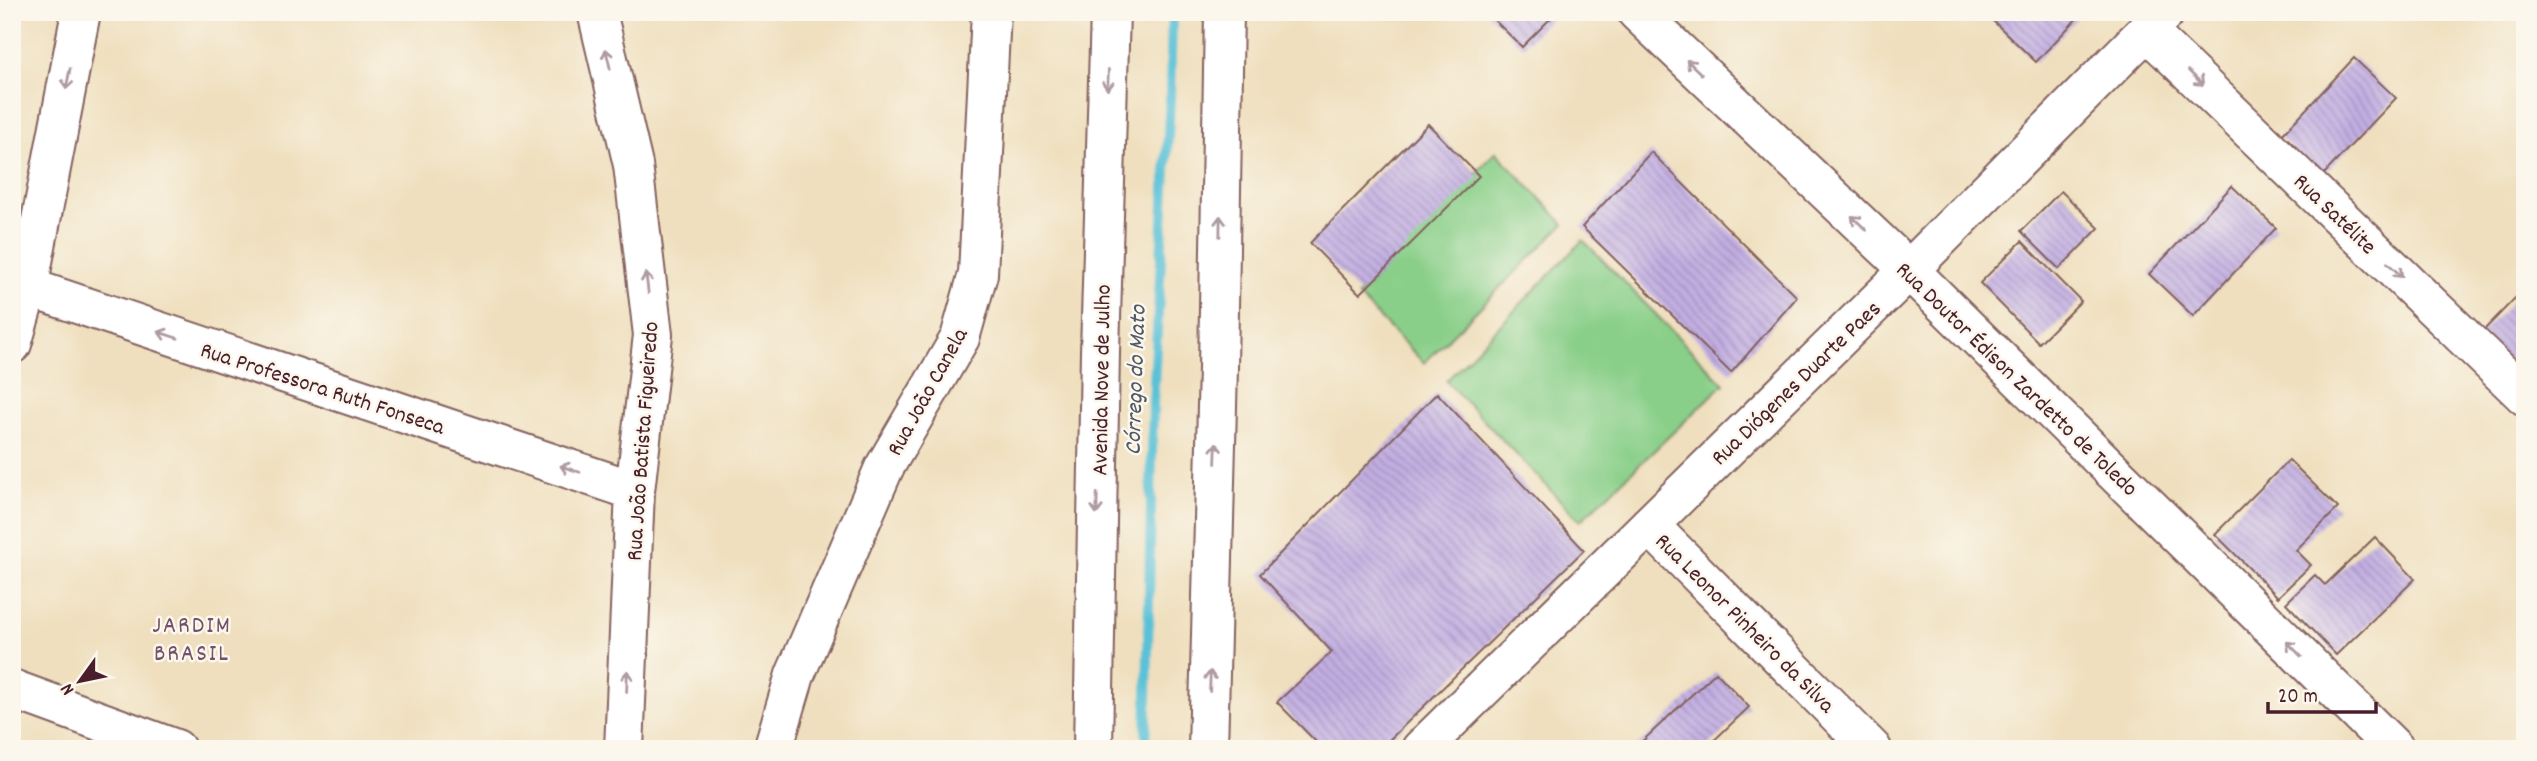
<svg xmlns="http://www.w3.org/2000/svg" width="2537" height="761" viewBox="0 0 2537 761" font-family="Dekko,sans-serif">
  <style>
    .green { fill: #89cf89; stroke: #6a775a; stroke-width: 2 }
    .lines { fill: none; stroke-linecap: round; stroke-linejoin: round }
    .stream { stroke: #5ac1d7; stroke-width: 10 }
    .building { fill: url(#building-back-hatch) }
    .street-casing { stroke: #84625e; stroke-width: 42 }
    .primary-casing { stroke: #84625e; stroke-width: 42 }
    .street { stroke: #fff; stroke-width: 38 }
    .primary { stroke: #fff; stroke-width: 38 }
    .oneway { stroke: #ae9aa0 }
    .labels { text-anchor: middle; stroke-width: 5; stroke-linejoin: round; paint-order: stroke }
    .street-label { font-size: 23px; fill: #4a1f2b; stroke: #fbf7ec }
    .water-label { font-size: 24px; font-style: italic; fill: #505867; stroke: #fbf7ec }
    .neighbourhood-label { font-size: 24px; letter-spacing: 2px; fill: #74516b; stroke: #fbf7ec }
  </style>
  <defs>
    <pattern id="building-back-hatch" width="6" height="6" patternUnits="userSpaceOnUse" patternTransform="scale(1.75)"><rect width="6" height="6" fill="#c2afe3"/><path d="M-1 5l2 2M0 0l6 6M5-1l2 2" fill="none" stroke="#a08eb8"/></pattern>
  </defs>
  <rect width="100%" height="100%" fill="#fbf7ec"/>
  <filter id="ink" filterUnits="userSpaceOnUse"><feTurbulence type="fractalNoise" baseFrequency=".0143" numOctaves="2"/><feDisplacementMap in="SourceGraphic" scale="14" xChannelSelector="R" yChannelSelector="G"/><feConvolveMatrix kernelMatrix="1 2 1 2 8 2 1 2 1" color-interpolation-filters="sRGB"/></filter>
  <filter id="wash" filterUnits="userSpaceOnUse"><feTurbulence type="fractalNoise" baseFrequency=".00686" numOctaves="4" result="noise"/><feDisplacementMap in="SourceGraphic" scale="28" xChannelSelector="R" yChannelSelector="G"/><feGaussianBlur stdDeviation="1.57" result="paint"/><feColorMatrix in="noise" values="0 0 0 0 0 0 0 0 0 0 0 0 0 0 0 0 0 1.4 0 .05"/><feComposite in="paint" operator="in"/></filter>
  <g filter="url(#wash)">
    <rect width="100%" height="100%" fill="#efdfbe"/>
    <path class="green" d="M1496,152L1564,224L1424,363L1358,296Z
      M1583,240L1724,384L1580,521L1446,381Z"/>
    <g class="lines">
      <path class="stream" d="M1146,749L1153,402L1170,100L1172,12"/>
    </g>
    <g id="blocks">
      <path class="building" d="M1486,12H1557L1522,47Z
        M1994,12H2083L2036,62L1989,17Z
        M2354,58L2396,98L2322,176L2280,137Z
        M1428,124L1479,176L1360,294L1310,243Z
        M1651,152L1797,297L1731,373L1582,227Z
        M2232,186L2276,228L2193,316L2149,274Z
        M2061,191L2099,228L2059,269L2021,231Z
        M2022,241L2081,301L2039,343L1980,283Z
        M2525,288V368L2520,372L2481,333Z
        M1437,393L1584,550L1380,749H1323L1277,702L1332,652L1260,574Z
        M2289,460L2338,508L2296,550L2311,565L2278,597L2215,534Z
        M2375,537L2415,579L2336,655L2286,603L2315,575L2325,585Z
        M1716,672L1749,707L1705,749H1634Z"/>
    </g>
  </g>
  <g filter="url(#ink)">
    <use href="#blocks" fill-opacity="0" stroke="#84625e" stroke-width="2"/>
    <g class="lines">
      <g class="street-casing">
        <path id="street" d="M597,12L633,165L653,335L635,491L624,749
          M1637,12L1909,270L2395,749
          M2147,31L2525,396
          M12,282L635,491
          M12,344L28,288L81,12
          M1649,525L1872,749
          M12,689L176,749
          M773,749L795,675L884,468L960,338L978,274L991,12
          M1421,749L1909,270L2165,12"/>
      </g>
      <g class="primary-casing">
        <path id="primary" d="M1093,749L1100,352L1110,12
          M1208,749L1218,368L1224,12"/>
      </g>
      <use href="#street" class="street"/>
      <use href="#primary" class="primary"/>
    </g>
    <defs><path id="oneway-shaft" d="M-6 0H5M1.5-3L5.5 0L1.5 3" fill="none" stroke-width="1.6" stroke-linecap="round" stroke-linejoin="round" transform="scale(1.75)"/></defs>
    <g class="oneway">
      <use href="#oneway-shaft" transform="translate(608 59) rotate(-103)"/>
      <use href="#oneway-shaft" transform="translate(1694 67) rotate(-136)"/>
      <use href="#oneway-shaft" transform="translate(2196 78) rotate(44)"/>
      <use href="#oneway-shaft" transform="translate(68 79) rotate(101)"/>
      <use href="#oneway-shaft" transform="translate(1108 80) rotate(92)"/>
      <use href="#oneway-shaft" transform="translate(1859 223) rotate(-136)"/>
      <use href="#oneway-shaft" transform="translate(1220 226) rotate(-89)"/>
      <use href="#oneway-shaft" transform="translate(2395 270) rotate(44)"/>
      <use href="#oneway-shaft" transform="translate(647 283) rotate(-97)"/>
      <use href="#oneway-shaft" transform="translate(168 335) rotate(-162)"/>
      <use href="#oneway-shaft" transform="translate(1216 453) rotate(-88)"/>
      <use href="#oneway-shaft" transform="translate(570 469) rotate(-162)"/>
      <use href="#oneway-shaft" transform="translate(1097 504) rotate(91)"/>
      <use href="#oneway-shaft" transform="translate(2294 649) rotate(-135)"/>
      <use href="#oneway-shaft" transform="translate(627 681) rotate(-88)"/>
      <use href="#oneway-shaft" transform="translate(1210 681) rotate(-88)"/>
    </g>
  </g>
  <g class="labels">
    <g class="street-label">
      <text transform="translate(2336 213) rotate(44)" y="8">Rua Satélite</text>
      <text transform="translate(2018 378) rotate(44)" y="8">Rua Doutor Édison Zardetto de Toledo</text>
      <text transform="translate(1100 380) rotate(-89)" y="8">Avenida Nove de Julho</text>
      <text transform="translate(1795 382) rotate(-44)" y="8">Rua Diógenes Duarte Paes</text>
      <text transform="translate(323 387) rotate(18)" y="8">Rua Professora Ruth Fonseca</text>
      <text transform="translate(926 391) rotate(-61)" y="8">Rua João Canela</text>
      <text transform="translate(641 441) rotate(-86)" y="8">Rua João Batista Figueiredo</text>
      <text transform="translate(1746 622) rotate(45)" y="8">Rua Leonor Pinheiro da Silva</text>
    </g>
    <g class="water-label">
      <text transform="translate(1134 380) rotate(-88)" y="8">Córrego do Mato</text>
    </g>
    <g class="neighbourhood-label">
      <text x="192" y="632">JARDIM<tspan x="192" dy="28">BRASIL</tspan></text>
    </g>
  </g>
  <rect width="2537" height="761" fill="none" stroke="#fbf7ec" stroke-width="42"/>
  <g transform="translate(80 681) rotate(237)" stroke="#fbf7ec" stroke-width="5" paint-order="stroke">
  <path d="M0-5L12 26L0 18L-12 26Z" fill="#4a1f2b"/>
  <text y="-10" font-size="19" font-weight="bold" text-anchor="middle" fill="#4a1f2b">N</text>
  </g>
  <path d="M2268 702v10h108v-10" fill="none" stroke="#4a1f2b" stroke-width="3.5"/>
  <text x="2278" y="702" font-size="21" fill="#4a1f2b" stroke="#fbf7ec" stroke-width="5" paint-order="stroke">20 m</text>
</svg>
